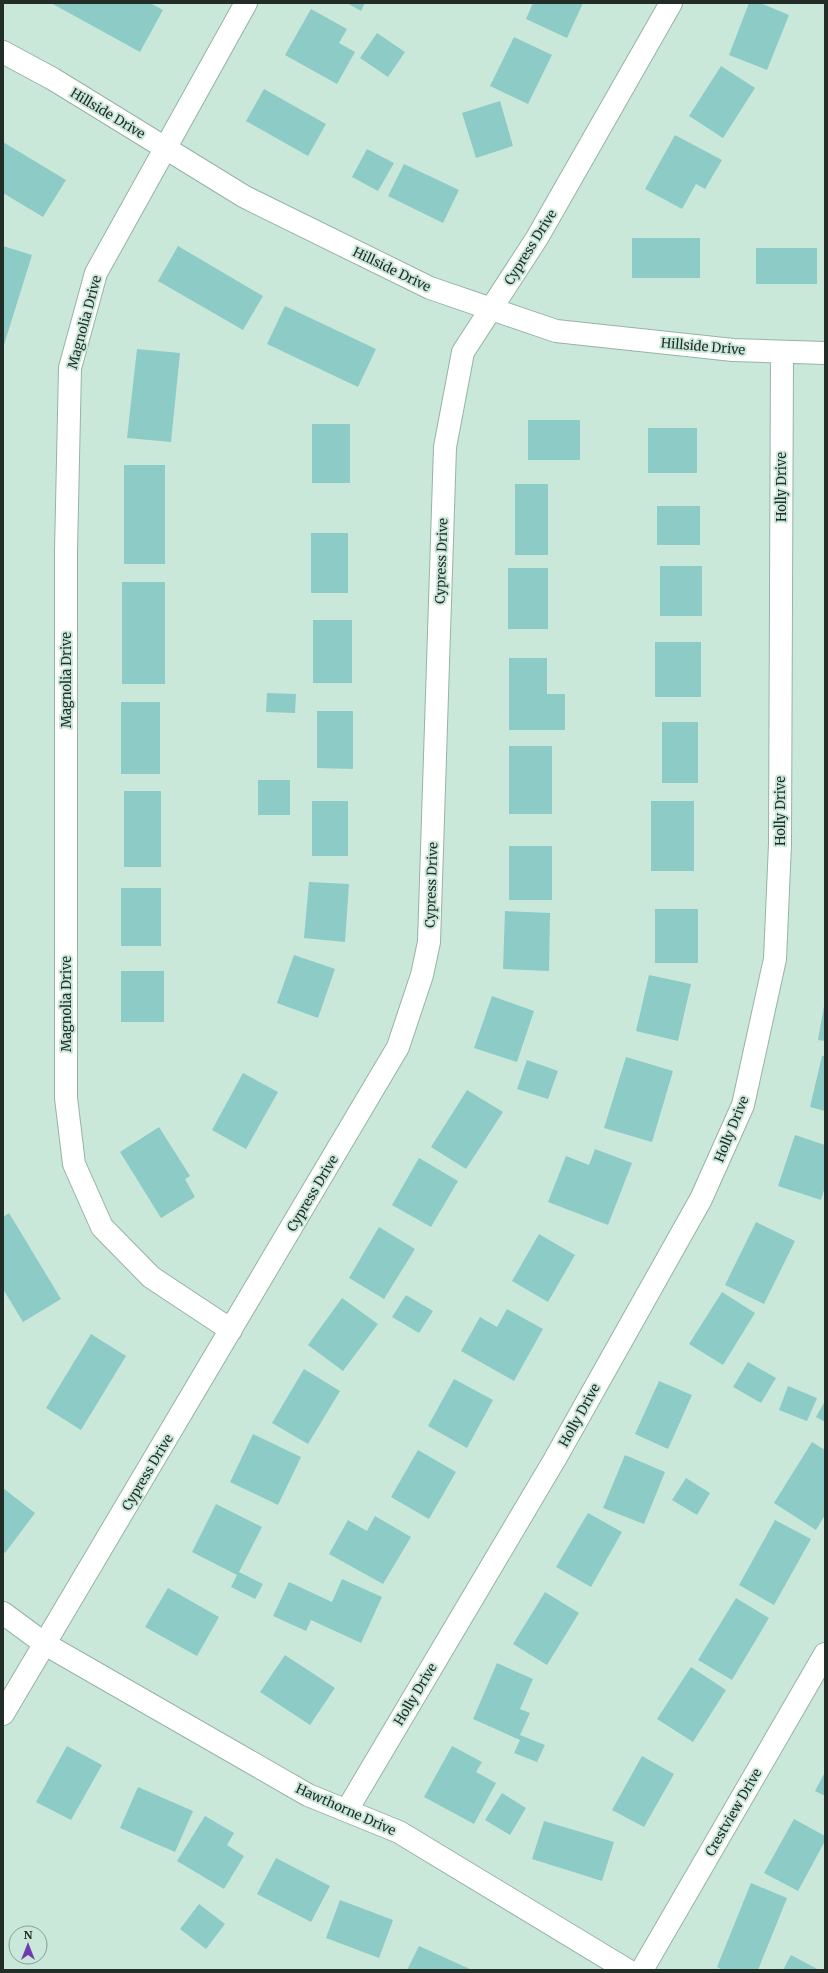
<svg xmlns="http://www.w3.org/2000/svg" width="828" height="1973" viewBox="0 0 828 1973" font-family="Merriweather,serif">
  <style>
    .building { fill: #8dcbc7 }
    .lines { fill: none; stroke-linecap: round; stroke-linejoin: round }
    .street-casing { stroke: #97b3a5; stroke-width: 24 }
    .street { stroke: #fff; stroke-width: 22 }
    .labels { text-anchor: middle; stroke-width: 4; stroke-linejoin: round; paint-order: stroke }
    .street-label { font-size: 13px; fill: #222d28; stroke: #cae8d9 }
  </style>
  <rect width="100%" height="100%" fill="#cae8d9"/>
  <path class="building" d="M51,3H150L163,10L140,52Z
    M347,3H365L361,11Z
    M533,3H583L567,38L526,19Z
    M749,3H760L789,15L767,70L729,55Z
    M311,9L347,29L339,43L355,52L337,84L285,55Z
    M377,33L405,52L388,77L360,58Z
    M514,37L552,55L528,104L490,86Z
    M721,66L755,88L723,138L689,116Z
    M264,89L326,124L308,156L246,121Z
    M500,101L513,146L476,158L462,113Z
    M675,135L722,160L705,189L696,184L682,209L645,189Z
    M3,142L66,180L43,217L3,193Z
    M367,149L394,163L378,191L352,177Z
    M404,164L459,190L443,223L388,196Z
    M632,238H700V278H632Z
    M3,246L32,255L3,348Z
    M178,246L263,296L243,330L158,281Z
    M756,248H817V284H756Z
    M285,306L376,349L358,387L267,344Z
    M137,349L180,353L171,442L127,438Z
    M528,420H580V460H528Z
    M312,424H350V483H312Z
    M648,428H697V473H648Z
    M124,465H165V564H124Z
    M515,484H548V555H515Z
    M657,506H700V545H657Z
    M311,533H348V593H311Z
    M660,566H702V616H660Z
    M508,568H548V629H508Z
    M122,582H165V684H122Z
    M313,620H352V683H313Z
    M655,642H701V697H655Z
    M509,658H547V694H565V730H509Z
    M267,693L296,694L295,713L266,712Z
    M121,702H160V774H121Z
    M317,711H353V769L317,768Z
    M662,722H698V783H662Z
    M509,746H552V814H509Z
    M258,780H290V815H258Z
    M124,791H161V867H124Z
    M312,801H348V856H312Z
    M651,801H694V871H651Z
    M509,846H552V900H509Z
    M309,882L349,884L345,942L304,938Z
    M121,888H161V946H121Z
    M655,909H698V963H655Z
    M505,911L550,913L549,971L503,969Z
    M294,955L335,969L318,1018L277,1003Z
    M121,971H164V1022H121Z
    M649,975L691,984L678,1041L636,1031Z
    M492,996L534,1011L517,1062L474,1048Z
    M824,1006H825V1041L818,1040Z
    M822,1056H825V1111L810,1107Z
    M626,1057L673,1071L652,1142L604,1128Z
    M527,1060L558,1071L548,1099L517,1089Z
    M243,1073L278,1092L246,1149L212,1130Z
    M467,1090L503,1112L466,1169L431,1147Z
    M159,1127L190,1176L185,1179L195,1197L161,1218L120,1152Z
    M795,1135L825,1145V1187L821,1200L778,1186Z
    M595,1149L632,1163L608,1225L548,1202L566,1156L589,1165Z
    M419,1158L458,1181L431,1227L392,1205Z
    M9,1213L61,1299L23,1322L3,1289V1217Z
    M756,1222L795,1241L764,1304L725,1285Z
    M379,1227L415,1249L384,1299L349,1278Z
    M539,1234L575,1255L548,1302L512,1281Z
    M722,1292L755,1313L723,1365L689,1344Z
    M406,1295L433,1311L419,1333L392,1317Z
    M342,1298L378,1324L343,1371L308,1345Z
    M507,1309L543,1329L514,1381L461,1351L480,1317L497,1327Z
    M91,1334L126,1356L81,1430L46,1408Z
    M748,1362L776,1378L761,1403L733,1387Z
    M304,1369L340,1391L308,1444L272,1423Z
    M454,1379L493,1400L467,1448L428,1426Z
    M659,1381L692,1395L668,1449L635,1434Z
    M788,1386L817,1398L807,1421L779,1410Z
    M825,1401V1422L816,1417Z
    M253,1434L301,1457L278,1505L230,1482Z
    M812,1442L825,1450V1515L816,1530L774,1503Z
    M418,1450L456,1472L429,1519L391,1497Z
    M625,1455L665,1472L644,1524L603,1508Z
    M686,1478L710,1493L697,1515L672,1500Z
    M3,1488L35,1513L5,1553L3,1551Z
    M216,1504L262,1527L239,1572L263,1584L255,1599L231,1587L237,1575L192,1552Z
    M588,1513L622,1532L591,1587L556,1567Z
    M375,1516L411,1537L383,1584L329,1554L348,1520L367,1531Z
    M775,1520L811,1539L774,1605L739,1585Z
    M342,1579L382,1597L361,1643L311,1620L306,1631L273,1616L289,1582L332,1602Z
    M168,1588L219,1617L197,1656L145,1627Z
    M545,1592L579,1613L547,1665L513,1644Z
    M736,1598L769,1618L732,1680L698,1660Z
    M285,1655L335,1688L310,1725L260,1692Z
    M497,1663L533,1679L520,1709L530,1713L520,1735L545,1745L537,1762L514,1753L520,1740L473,1719Z
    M691,1667L726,1690L693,1742L657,1719Z
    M67,1746L102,1765L71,1820L36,1802Z
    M452,1746L482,1762L476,1772L496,1783L474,1824L424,1797Z
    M642,1756L674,1774L644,1827L612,1810Z
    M825,1772V1796L815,1791Z
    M138,1787L193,1811L175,1852L120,1828Z
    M502,1793L526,1808L510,1835L485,1820Z
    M205,1816L234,1833L227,1845L244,1856L224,1889L177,1861Z
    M794,1819L825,1836V1841L798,1891L764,1873Z
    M544,1821L614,1842L602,1881L532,1859Z
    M276,1858L330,1886L311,1922L257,1894Z
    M751,1883L787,1898L758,1970H723L717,1967Z
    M340,1900L393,1920L379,1958L326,1938Z
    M199,1904L225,1924L206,1949L180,1929Z
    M419,1946L472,1970H407Z
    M791,1955L819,1970H783Z"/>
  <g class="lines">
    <g class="street-casing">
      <path id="street" d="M3,52L53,79L245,197L430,288L556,331L733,350L825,353
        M231,1330L151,1277L102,1227L74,1164L66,1098V551L70,368L96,273L246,3
        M3,1613L45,1644L308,1795L399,1832L627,1970
        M3,1714L398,1047L422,975L429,942L445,447L463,352L537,238L671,3
        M347,1810L555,1459L701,1199L743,1105L775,959L780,844L782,352
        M642,1970L825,1654"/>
    </g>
    <use href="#street" class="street"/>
  </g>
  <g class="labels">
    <g class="street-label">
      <text transform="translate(108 113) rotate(31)" y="5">Hillside Drive</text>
      <text transform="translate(530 247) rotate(-58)" y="5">Cypress Drive</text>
      <text transform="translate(392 269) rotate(26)" y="5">Hillside Drive</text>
      <text transform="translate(84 322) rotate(-75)" y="5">Magnolia Drive</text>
      <text transform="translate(703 346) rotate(5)" y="5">Hillside Drive</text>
      <text transform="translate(781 487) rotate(-90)" y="5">Holly Drive</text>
      <text transform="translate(441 561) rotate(-88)" y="5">Cypress Drive</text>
      <text transform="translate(66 680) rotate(-90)" y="5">Magnolia Drive</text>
      <text transform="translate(780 811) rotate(-90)" y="5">Holly Drive</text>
      <text transform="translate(431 885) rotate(-88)" y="5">Cypress Drive</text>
      <text transform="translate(66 1004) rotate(-90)" y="5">Magnolia Drive</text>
      <text transform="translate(731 1129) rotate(-68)" y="5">Holly Drive</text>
      <text transform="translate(312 1193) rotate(-59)" y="5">Cypress Drive</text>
      <text transform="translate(579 1415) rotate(-61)" y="5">Holly Drive</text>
      <text transform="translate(147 1472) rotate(-59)" y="5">Cypress Drive</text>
      <text transform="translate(415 1694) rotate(-59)" y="5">Holly Drive</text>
      <text transform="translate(346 1809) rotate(24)" y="5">Hawthorne Drive</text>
      <text transform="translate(733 1812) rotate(-60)" y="5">Crestview Drive</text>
    </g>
  </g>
  <rect width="828" height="1973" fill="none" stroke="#222d28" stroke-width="8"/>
  <g transform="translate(28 1945)"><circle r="19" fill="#cae8d9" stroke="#879d92"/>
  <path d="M0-3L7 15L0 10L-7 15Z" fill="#723ab0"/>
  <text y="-6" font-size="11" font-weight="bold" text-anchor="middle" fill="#222d28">N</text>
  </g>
</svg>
